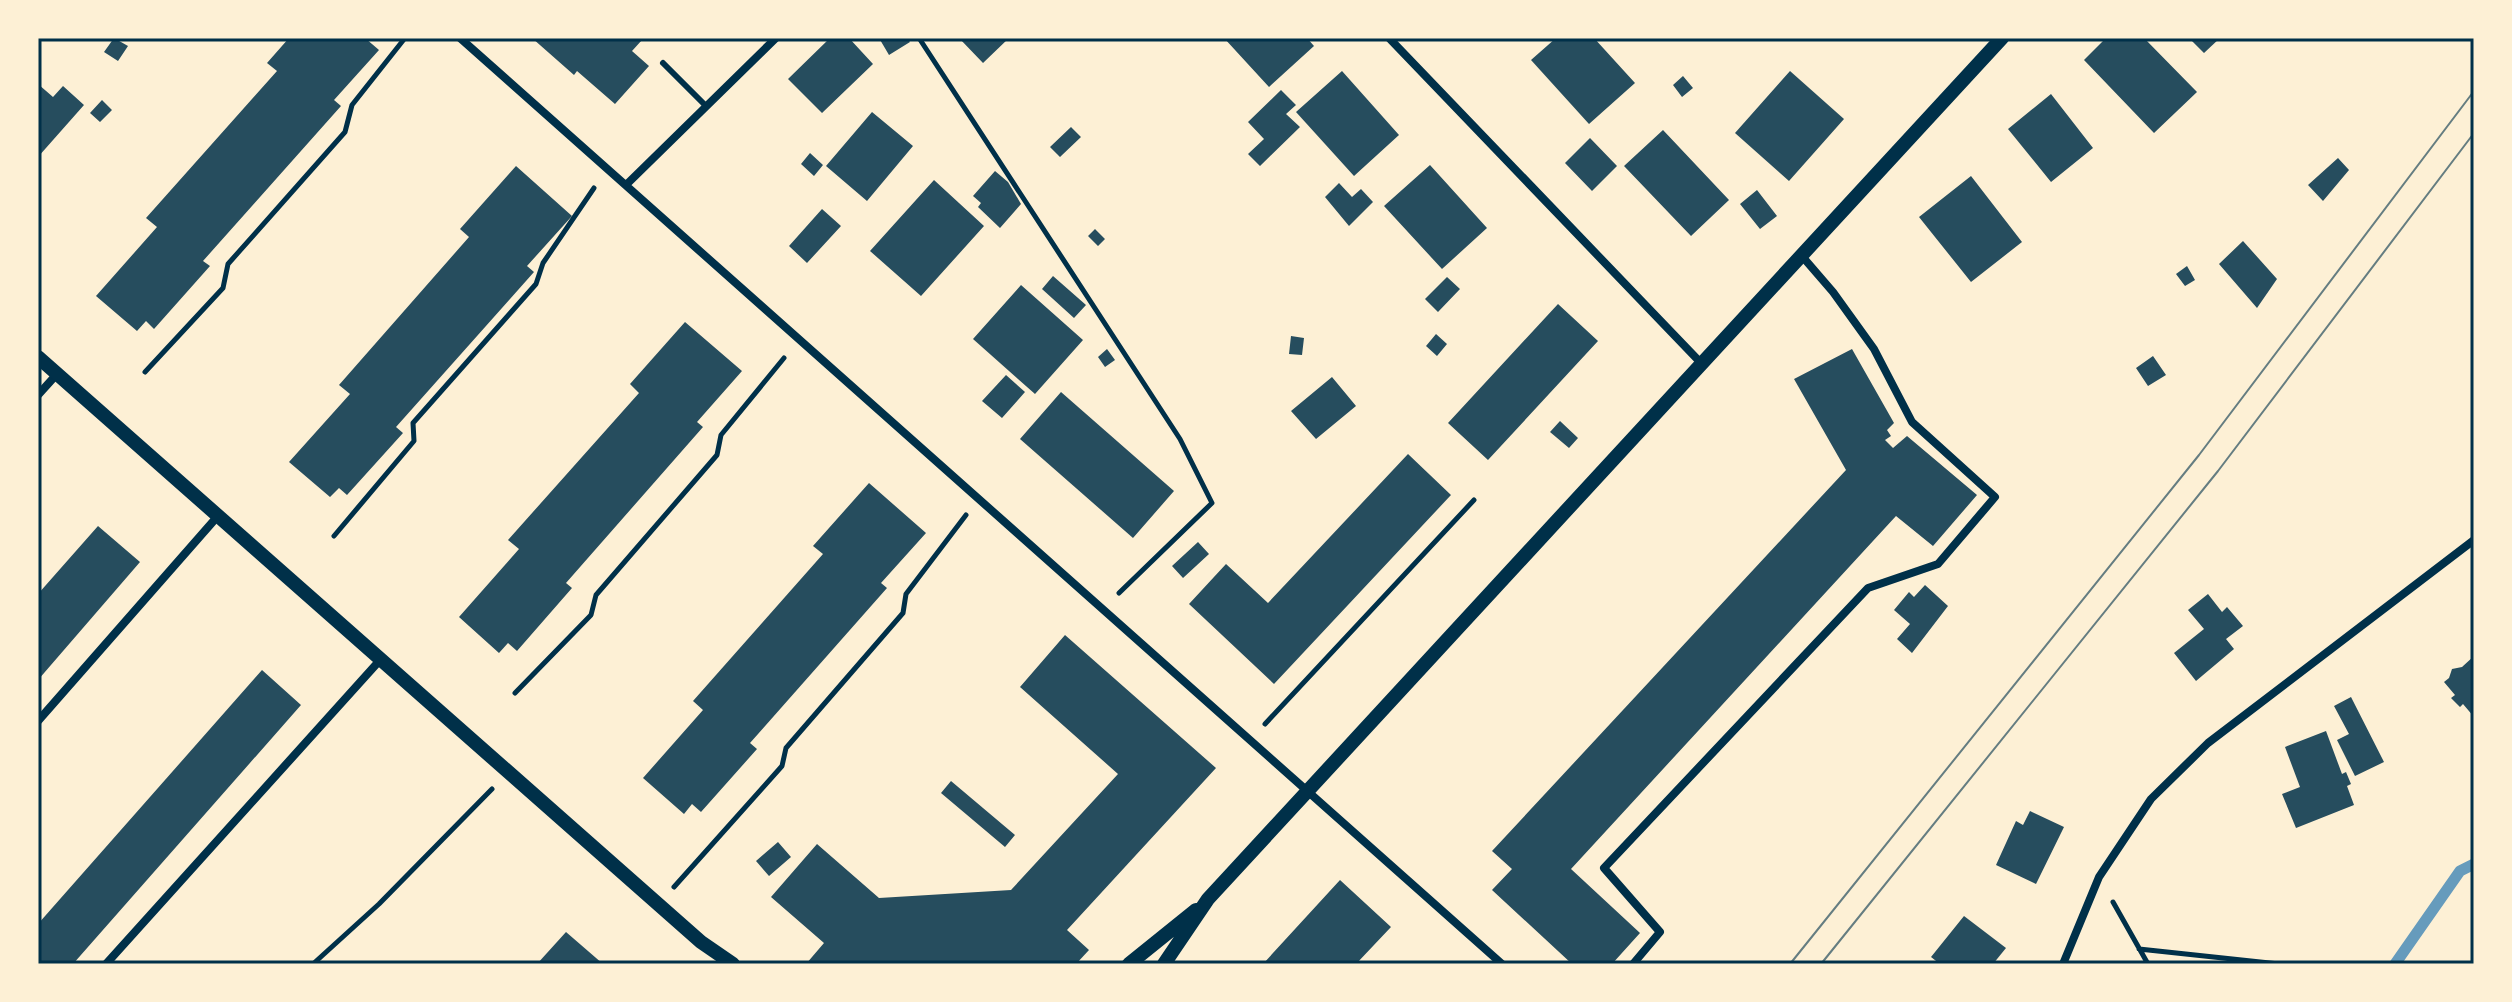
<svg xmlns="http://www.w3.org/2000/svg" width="2512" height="1002" viewBox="0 0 2512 1002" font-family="Karla,sans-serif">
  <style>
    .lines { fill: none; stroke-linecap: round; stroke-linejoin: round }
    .stream { stroke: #669bbc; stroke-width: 11 }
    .building { fill: #264d5e }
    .path { stroke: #003049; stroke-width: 5 }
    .service { stroke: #003049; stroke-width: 6 }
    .minor { stroke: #003049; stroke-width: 8 }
    .tertiary { stroke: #003049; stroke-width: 14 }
    .tram { stroke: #657d81; stroke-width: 2 }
    .neatline { fill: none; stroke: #003049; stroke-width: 3 }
  </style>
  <rect width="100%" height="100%" fill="#fdf0d5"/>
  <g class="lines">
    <path class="stream" d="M2395,964L2460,871L2474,864"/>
  </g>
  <path class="building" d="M114,38L128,46L118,61L104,52Z
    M289,38H365L379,50L334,100L341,106L203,261L210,266L154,329L146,321L137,331L96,296L157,227L146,218L277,71L267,63Z
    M532,38H640L642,40L632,51L649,66L615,104L577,71L574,75Z
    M830,38H849L873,64L822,113L788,79Z
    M879,38H907L910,42L889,55Z
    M959,38H1009L983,63Z
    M1224,38H1307L1314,46L1269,87Z
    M1556,38H1594L1635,83L1589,124L1531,60Z
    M2106,38H2144L2197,92L2154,133L2084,60Z
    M2189,38H2220L2204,53Z
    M1342,71L1399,135L1354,176L1296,112Z
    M1790,71L1844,119L1789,181L1735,133Z
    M1683,76L1693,88L1682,97L1673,85Z
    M38,84L53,97L63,86L84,105L38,157Z
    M1281,90L1296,105L1286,114L1300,127L1260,166L1248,154L1264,139L1248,122Z
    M2051,94L2093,148L2051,182L2008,129Z
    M102,100L112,110L100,122L90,113Z
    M872,112L913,146L867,201L826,166Z
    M1071,127L1081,137L1060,157L1050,147Z
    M1663,130L1729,200L1691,236L1624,166Z
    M1590,138L1617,166L1592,191L1565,163Z
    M810,153L823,165L814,176L801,164Z
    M2338,158L2349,170L2323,201L2308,185Z
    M1430,165L1487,228L1442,269L1384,206Z
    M516,166L572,216L527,266L534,272L396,427L403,433L347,495L339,488L330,497L289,462L350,394L339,385L469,237L460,229Z
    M995,171L1008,182L1021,204L1000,228L978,207L981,203L973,196Z
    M1971,176L2022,242L1971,282L1919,217Z
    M934,180L984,226L921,296L870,251Z
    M1339,183L1352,197L1361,189L1373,202L1349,226L1325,197Z
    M1757,190L1777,216L1760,229L1740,204Z
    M822,209L841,226L807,263L789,246Z
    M1095,229L1105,239L1098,246L1088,236Z
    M2243,241L2277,279L2257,308L2219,264Z
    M2187,266L2195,280L2185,286L2176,274Z
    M1053,276L1086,305L1074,318L1042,289Z
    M1447,277L1460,289L1438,312L1425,299Z
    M1021,285L1083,340L1035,394L973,339Z
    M1558,304L1598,341L1488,460L1448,423Z
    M685,322L742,371L697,422L703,427L566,583L572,588L517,651L508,643L499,653L459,617L519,549L508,540L639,393L630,384Z
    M1436,334L1447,344L1437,356L1426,346Z
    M1291,336L1304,338L1302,355L1289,354Z
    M1107,349L1115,360L1105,367L1098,357Z
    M1852,349L1894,423L1887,430L1891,436L1885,440L1893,448L1907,436L1977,495L1933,546L1896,516L1571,869L1640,933L1612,964H1572L1492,890L1512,869L1492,851L1846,470L1794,379Z
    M2153,356L2166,375L2148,386L2136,368Z
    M1006,375L1025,392L1002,418L982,401Z
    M1332,377L1356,406L1316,439L1291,411Z
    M1061,392L1174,491L1133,538L1020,439Z
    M1560,421L1578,438L1569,448L1550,432Z
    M1408,454L1451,495L1274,684L1189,604L1226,564L1268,603Z
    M869,483L926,533L881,583L887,588L750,743L757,749L701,812L692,804L684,814L643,778L703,710L693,701L823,554L813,546Z
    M98,526L140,562L38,680V594Z
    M1198,542L1209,554L1183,578L1172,566Z
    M1925,585L1948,606L1912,653L1897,639L1910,624L1894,610L1909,592L1914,597Z
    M2208,594L2222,612L2227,607L2243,626L2226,639L2234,649L2196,681L2174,653L2204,629L2188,610Z
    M1065,635L1216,768L1067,930L1089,950L1076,964H1002L999,961L806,964L824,943L771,897L817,844L879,898L1011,890L1118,774L1020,687Z
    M2474,656V717L2463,704L2460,707L2451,698L2455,695L2444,682L2449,678L2452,669L2462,667Z
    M262,670L301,705L73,964H38V924Z
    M2351,697L2384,762L2355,776L2337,740L2349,734L2334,706Z
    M2326,731L2342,774L2346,772L2351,784L2347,786L2354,805L2296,828L2282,794L2300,787L2285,747Z
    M951,781L1015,835L1005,847L941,793Z
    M2030,811L2064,827L2036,884L1996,865L2016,821L2023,825Z
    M778,842L791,857L769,876L756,861Z
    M1340,880L1391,927L1356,964H1263Z
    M1964,916L2006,948L1993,964H1940L1931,957Z
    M566,932L603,964H537Z"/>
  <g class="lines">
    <path class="path" d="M919,38L1180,439L1212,503L1119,593
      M145,372L223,288L228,264L345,132L352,105L405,38
      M334,536L414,441L413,423L536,284L543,263L594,188
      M515,693L591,615L596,595L717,455L721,435L784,358
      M1265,724L1474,500
      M674,887L782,766L786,748L903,613L906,594L966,515
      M2113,902L2148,964
      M2139,949L2279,964
      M313,964L379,904L492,789"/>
    <path class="service" d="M663,63L706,106"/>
    <path class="minor" d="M460,38L1502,964
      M1389,38L1701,363
      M627,184L776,38
      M38,395L57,374
      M38,721L217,517
      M106,964L381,659
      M1633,964L1660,932L1604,868L1868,588L1938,564L1995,497L1912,422L1874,349L1833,292L1801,255
      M2063,964L2099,877L2151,799L2208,743L2474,540"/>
    <path class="tertiary" d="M38,357L701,942L733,964
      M1129,964L1196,910
      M1164,964L1208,899L2002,38"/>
    <path class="tram" d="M1790,964L2199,455L2474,91
      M1821,964L2218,471L2474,133"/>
  </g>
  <rect width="2512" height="1002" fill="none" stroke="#fdf0d5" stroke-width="80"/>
  <rect x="40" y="40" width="2432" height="922" class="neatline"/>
</svg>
